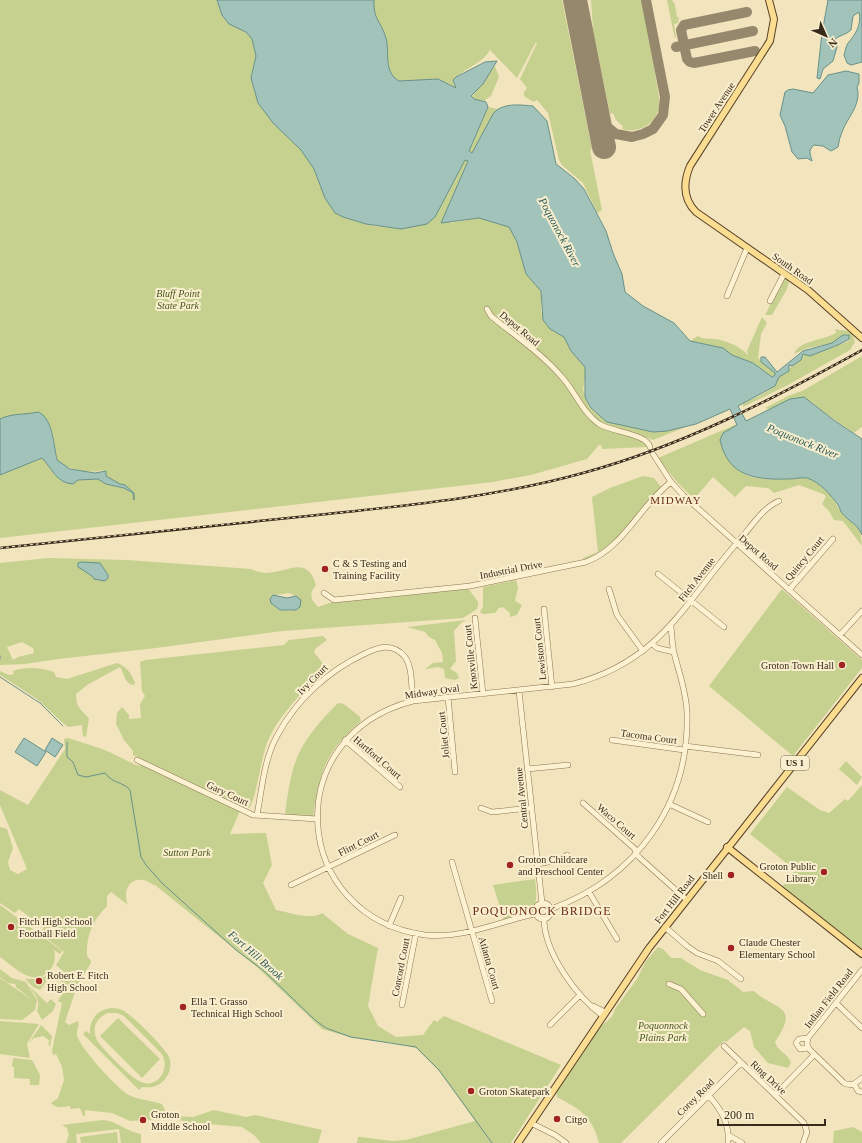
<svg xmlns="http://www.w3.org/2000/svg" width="862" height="1143" viewBox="0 0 862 1143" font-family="'Times New Roman',serif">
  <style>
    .green { fill: #c6d190; fill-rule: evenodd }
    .water { fill: #a1c3ba; stroke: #689189 }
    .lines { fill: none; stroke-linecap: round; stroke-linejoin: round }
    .stream { stroke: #689189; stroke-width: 1 }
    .taxiway { stroke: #96886c; stroke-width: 10 }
    .runway { stroke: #96886c; stroke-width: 24 }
    .minor-casing { stroke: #8c7454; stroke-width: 6 }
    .major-casing { stroke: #584129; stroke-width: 8 }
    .minor { stroke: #fcf1d1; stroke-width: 5 }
    .major { stroke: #fadd90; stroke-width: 6 }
    .rail-casing { stroke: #392b1b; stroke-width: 2.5 }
    .rail { stroke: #f9eecd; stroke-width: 1; stroke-dasharray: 3; stroke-linecap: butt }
    .poi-dot { fill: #a0231f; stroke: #f9eecd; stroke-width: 1.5 }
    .labels { text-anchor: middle; stroke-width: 4; stroke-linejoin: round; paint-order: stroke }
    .shield { fill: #f9eecd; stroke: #736650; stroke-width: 1 }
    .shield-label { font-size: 9px; font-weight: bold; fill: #392b1b }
    .street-label { font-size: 10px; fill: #392b1b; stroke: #f9eecd }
    .park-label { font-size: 10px; font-style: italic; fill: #47581f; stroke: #f9eecd }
    .poi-label { font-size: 10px; fill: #392b1b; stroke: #f9eecd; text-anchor: start }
    .water-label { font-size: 11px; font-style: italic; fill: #285b5a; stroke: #f9eecd }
    .neighbourhood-label { font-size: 11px; letter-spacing: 1px; fill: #6a2b16; stroke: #f9eecd }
    .quarter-label { font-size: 12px; letter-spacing: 1px; fill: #6a2b16; stroke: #f9eecd }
  </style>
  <rect width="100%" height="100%" fill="#f2e4bd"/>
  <path class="green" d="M0,0H217L222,15L229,23L246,32L252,38L256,56L251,75L252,82L258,103L273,123L301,150L314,168L325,198L332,209L343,217L373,226L401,229L427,224L465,159L469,161L450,223L479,218L509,227L517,242L526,274L541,291V312L550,329L564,337L571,351L585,367L586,374L583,389L585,397L590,408L607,422L653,432L688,426L653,440L648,438L644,442L647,447L602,449L601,445H599L587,459L531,475L493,482L0,538V475L37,459L42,458C54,471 55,483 76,482L78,480L98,479L106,484L127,489L134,495L135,494C129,486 106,478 105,475C104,473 105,471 103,470C90,474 68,470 57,460C55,449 53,419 40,415C34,413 31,415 25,415C15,415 9,415 0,419Z
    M374,0H562L592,149L590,150L602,210L597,213L583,183L562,165L559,160L548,113L537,100L533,102L524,96V92L527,88L520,79L537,43L536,42L517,78L490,50C482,65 460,69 453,82L456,88L438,79L399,81C383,71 390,53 386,38C381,23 372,18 374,0Z
    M591,0H642C647,26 652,52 656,79C657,88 660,98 659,106C657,124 638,134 622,129L623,126L616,120L613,113L610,114L593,29Z
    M667,0H672L675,4L677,17H679L678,23L674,24L676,36L675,39Z
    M495,66L499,77L491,96L484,101L471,98Z
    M488,107L498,109L493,114L473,153L469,151Z
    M784,278L789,281L787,289L772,315H765Z
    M762,317L767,323L761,334L758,358L775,373V375L772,377L753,363L732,355L723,348L690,341L698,336C703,340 708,338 714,339C725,340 740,346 748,355L747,351Z
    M835,329C841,331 846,329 852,333L855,342L850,350L788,385L743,407V404C753,398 764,395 773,387C777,384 776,379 779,377C788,369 797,364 803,354L813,355L849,341L847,334L832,343L808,348L794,354C798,341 823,340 834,334L836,333Z
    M862,356V427L854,433L825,413L813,403L776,406L768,409L765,408L788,396L804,390Z
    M737,424L735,428L723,433L721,443C737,480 751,480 790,479C798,479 805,476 814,481C830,491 832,498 841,512C846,519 854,523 860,528L862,546L843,521L834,520L829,511L822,504L826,496L823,494L799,485L774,493L768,488L746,486L735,497L713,477L694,499L676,481L658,458Z
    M643,476L654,478L661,487L607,548L600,554L584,561L583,558L598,552L592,497L610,488Z
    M48,558L127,560L251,569C256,571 261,573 266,573C289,572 307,555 316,585C309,593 310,599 318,607L329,603L468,588L478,602V606L477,609L463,618L282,631L156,648L58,659L25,664L0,665V563ZM289,593L296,596L292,611L280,610L271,603L275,595ZM22,642L33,648L34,653L18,657L13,660L7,647Z
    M516,580L518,587L515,601L522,605L517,615L510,617V613L503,607L499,608L495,613L483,614L480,612L483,607V587Z
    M782,589L862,660V668L793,756L709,686Z
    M466,620L461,623L454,631L456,661L450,669L457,673L459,678L455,680L445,678L444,669L438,667L425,669L433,663L443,662L442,653L435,640L429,637L425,632L407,627Z
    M323,636L327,640L315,649L314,652L327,669C304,690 279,714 267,743C262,755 255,803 249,808L239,806L133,755V751L124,740L116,724L117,713L122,707L129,715V719L141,718L140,704L145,696L142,691L140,662L145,660L284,645L289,640Z
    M117,663C126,666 132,674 135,683L134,685C124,684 125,674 120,667L87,685L76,694C76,707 80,709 89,718L86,737L83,736L82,725L68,727L63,723L37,699L0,675V671L9,675L14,674L13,671C27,666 40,668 54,672L56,677L67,679Z
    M338,703L344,704L360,717L361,721C324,754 321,769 313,816L285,815C287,799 289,782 294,766C301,742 320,721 338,703Z
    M68,738L105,750L136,765L144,766L240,811L230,834L266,833L272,865L263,883L276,910C288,912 312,921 322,913L348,934L378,948L368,1006L378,1026L396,1037L423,1035L434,1020L437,1022L444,1016L561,1065L511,1143H357L358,1137H361L392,1141L406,1140L475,1121L439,1071L416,1048L392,1043L352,1038L322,1029L257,967L155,885C150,884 147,880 143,880C127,878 123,894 128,905L111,892L107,896V906C93,920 86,935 87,956L91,961V963L77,986L65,1022L69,1025L78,1021C80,1025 76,1030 77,1035C79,1047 116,1087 127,1094C137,1100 150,1100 162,1104L165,1110L162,1113L155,1114L158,1119H162L130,1121L112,1113L85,1110V1116H83L80,1108L71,1109L70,1106C62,1107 57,1109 51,1103L58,1098L64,1080L62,1067L56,1054L53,1055L52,1051L62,1003L58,1001L62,994L57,992L65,968L58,982L56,980L63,971L56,965L64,952L40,933L44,928L19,909L15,913L0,903V827L7,829L13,848L8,862L10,870L18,874L27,869L0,805V790L28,805L65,749L64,739Z
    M846,761L862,777L857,785L839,769Z
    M862,785V954L782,887L795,870L750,834L787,787L820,810L829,813L845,799L848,801Z
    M535,879C539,913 534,911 504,920L493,885Z
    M0,905L62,951L60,954L54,950C56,958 55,965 49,971C33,988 13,966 0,957Z
    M658,947L663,949L671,958H681L700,970L728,980L743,992L754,991C777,1012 800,1004 775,1042C777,1051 788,1053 791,1063L788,1068L768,1063L754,1047L750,1031L744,1027L726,1042L724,1041L621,1143H599C592,1116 580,1109 557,1097L556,1093L601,1026C608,1020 613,1018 615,1009L637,979L646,961Z
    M0,969L12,978L26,982L37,1000L35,1010L22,1020L0,1019V978L31,999L16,987L15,984L8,983L0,977Z
    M46,976L49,978L40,990L33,987L25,979H37Z
    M29,986L47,1003L51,999L56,1004L53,1011L42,1020L37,1011C41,1000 35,995 29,986Z
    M112,1008C117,1008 120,1009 124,1011C133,1016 166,1049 169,1057C172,1065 170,1074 164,1080C158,1087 150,1088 142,1087L139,1090L83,1034L86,1031L90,1034C89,1019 98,1009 112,1008ZM108,1013H117L124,1016L161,1053C172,1068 157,1091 139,1081C129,1076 105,1051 98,1042C91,1030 95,1018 108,1013Z
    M118,1018L160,1059L142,1078L100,1036Z
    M0,1021L39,1024L27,1044L30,1058L0,1054Z
    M41,1025L52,1036L50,1047L48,1043L50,1041L43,1036L34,1038L29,1043Z
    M13,1058L32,1060L40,1075L39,1085H30V1079L14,1078V1067H12Z
    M214,1110L246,1117L255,1115L322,1130L318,1143H261L254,1135L242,1127L188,1122L175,1119V1116L193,1117Z
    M103,1120C117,1121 127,1132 141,1134V1143H121L119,1129L76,1134L77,1143H66L69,1135L67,1128L62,1125Z
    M853,1127L862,1132V1143H833L834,1131Z
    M117,1132L118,1143H81L80,1137Z"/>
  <path class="water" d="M217,0H374C373,20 381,21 386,38C390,53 383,72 399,81L438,79L456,88L453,80L456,77L485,62L497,61L483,84L471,96L474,99L486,102L488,107L469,151L472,153L493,114C502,102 521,105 533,106L547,121L556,164L575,179L584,189L606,231L613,253L622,274L625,292L643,306L674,323L690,341L723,348L732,355L753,363L772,377L775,375V373L761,362V357H765L777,372L803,351L832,343L843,335H849V339C836,347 824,350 810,356L803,354L801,360L792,366L789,365V371L779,377L775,386L738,406L746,421L790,399L804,397L835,421L862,439V535C857,523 850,523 842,513C840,511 840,508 838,505C831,495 820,482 807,478C801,477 795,479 789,479C756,480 728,477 720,440L723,433L737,425L730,409L696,424L667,431L653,432L607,422L591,408L585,397V367L571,351L564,337L550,329L543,320L541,291L526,274L517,242L509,227L479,218L441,223L468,161L465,160L435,217L427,224L401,229L366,224L343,217L335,213L325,198L314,169L301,150L273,123L258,103L251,78L256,56L252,39L246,32L229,24L222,15Z
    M828,0H862V62L851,65L847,63L844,55C845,52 846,46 848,43C855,35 862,25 859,12L853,16L851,30C846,35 839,35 834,40L837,47L833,61L823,69L820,79L817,78L822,33Z
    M846,71L859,74V83L857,87C862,106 846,118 841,135C839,139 839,143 838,147L831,151L823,146L814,145C807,151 811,155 812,161L807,158L798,159L792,152L785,126L780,115L785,92L788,90L793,89L813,93L828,75Z
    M38,412C53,417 54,448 57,460L70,469L95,473L106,471V476L120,484L125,485L134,493V500L133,493L124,488L106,484L98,479L78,480L73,484C56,483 52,468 42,458L0,475V419C12,413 25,415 38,412Z
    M81,562L100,563L108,575V578L105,581L94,579L92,576L78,567V563Z
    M273,595L287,598L296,596L301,600L300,607L296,610H280L271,603L270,599Z
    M24,738L46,752L37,766L15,752Z
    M52,738L63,745L55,757L45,750Z"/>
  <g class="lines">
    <path class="stream" d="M0,656V659
      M0,677L40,703L63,726
      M67,742V757L73,762L78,775L86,777L105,773C113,784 122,781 130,790L141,857L146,865L162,883L236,950L264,971L315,1020L326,1028L351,1037L416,1047L439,1070L492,1143"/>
    <path class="taxiway" d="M577,9L579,0
      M747,12L684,25L681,30L687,59L690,62L694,63L755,51
      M676,47L753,31
      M599,120L616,134L632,137L643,134L653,129L663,115L665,97L646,0"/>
    <path class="runway" d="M575,0L604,147"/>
    <g class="minor-casing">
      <path id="minor" d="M727,296L747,248
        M770,301L784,274
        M487,309L491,316C515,336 541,353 561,376C575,391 582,412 599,424C612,432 647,434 650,447
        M653,454L671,482L684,496L862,655
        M658,574L724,627
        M609,589L617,615L643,651
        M789,590L833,539
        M324,593L334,600L470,586L586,562C624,548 640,505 671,482
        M544,609L552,687
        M475,618L483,694
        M840,635L862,611
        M652,644L657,648L674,652
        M519,691L542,903
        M448,697L455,772
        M345,740L400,787
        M612,740L684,750
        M685,746L758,755
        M137,760L253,815L317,819
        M527,769L568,765
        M583,803L635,849L636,854L640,858L687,900
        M669,804L708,822
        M481,808L492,812L531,808
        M257,815C262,789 264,759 277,736C296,700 328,671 364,654C378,647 393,642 405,657C413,668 411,688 413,701
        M452,862L492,1001
        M537,864L559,860L567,855
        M291,885L395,835
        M589,892L617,939
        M535 911a8 8 0 1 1 16 0a8 8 0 1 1-16 0Z
        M551,909C636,878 690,804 687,712C686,691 679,672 674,653C672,644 672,635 671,626
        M534,914C499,922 462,939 425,935C291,917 277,736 413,701L573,684C663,661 686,599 743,536C753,524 764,507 779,501
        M544,920C545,954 577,997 603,1016
        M389,926L401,898
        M665,927L687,946L697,953L718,961L741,979
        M862,970L808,1038L807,1044L809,1049L844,1083C851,1087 856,1083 862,1078
        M669,984L681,989L703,1014
        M836,1003L862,1028
        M402,1005L416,933
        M593,1006L605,1012
        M550,1025L580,995
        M724,1046L804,1123L807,1132L803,1143
        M808,1048L800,1049L796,1043L799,1039L808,1038
        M854,1084L858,1091L862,1092
        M775,1095L814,1055
        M709,1096C721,1109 730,1124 728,1143
        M531,1123L555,1135L566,1143
        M728,1135L742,1143
        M661,1143L741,1063"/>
    </g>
    <g class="major-casing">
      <path id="major" d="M769,0L774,19L770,41L690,166C683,183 683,199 696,212L808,290L862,338
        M727,847L862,954
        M518,1143L649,948L862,678"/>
    </g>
    <use href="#minor" class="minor"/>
    <use href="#major" class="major"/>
    <g class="rail-casing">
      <path id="rail" d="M0,548C103,537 206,526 308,516C401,506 493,498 583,473C682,446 773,399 862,350"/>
    </g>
    <use href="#rail" class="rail"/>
  </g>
  <g class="poi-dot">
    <circle cx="325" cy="569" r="4"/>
    <circle cx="842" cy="665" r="4"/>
    <circle cx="510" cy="865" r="4"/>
    <circle cx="824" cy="872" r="4"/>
    <circle cx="731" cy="875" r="4"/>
    <circle cx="11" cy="927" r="4"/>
    <circle cx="731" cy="948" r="4"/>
    <circle cx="39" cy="981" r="4"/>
    <circle cx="183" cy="1007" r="4"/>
    <circle cx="471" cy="1091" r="4"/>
    <circle cx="557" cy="1119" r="4"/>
    <circle cx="143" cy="1120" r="4"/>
  </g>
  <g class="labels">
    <rect class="shield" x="781" y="756" width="28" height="14" rx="3"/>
    <g class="shield-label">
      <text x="795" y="766">US 1</text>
    </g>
    <g class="street-label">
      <text transform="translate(716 107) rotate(-57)" y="4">Tower Avenue</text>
      <text transform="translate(793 268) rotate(35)" y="4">South Road</text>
      <text transform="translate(520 328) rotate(40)" y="4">Depot Road</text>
      <text transform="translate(759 552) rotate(41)" y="4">Depot Road</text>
      <text transform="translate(804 558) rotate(-50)" y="4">Quincy Court</text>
      <text transform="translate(511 569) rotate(-11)" y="4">Industrial Drive</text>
      <text transform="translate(696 579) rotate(-52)" y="4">Fitch Avenue</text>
      <text transform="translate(539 649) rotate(-96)" y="4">Lewiston Court</text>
      <text transform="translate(470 657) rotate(-96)" y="4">Knoxville Court</text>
      <text transform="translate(312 679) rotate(-45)" y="4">Ivy Court</text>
      <text transform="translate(432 691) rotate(-8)" y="4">Midway Oval</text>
      <text transform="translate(443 735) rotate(-96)" y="4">Joliet Court</text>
      <text transform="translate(649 736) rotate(8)" y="4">Tacoma Court</text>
      <text transform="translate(378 757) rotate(41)" y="4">Hartford Court</text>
      <text transform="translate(228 793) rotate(25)" y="4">Gary Court</text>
      <text transform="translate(521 798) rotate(-96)" y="4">Central Avenue</text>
      <text transform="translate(617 821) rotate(41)" y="4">Waco Court</text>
      <text transform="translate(358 843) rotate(-27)" y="4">Flint Court</text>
      <text transform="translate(674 899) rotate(-52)" y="4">Fort Hill Road</text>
      <text transform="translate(490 963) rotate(74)" y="4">Atlanta Court</text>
      <text transform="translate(400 967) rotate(-79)" y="4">Concord Court</text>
      <text transform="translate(828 998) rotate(-52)" y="4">Indian Field Road</text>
      <text transform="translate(769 1077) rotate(43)" y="4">Ring Drive</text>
      <text transform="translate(695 1097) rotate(-45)" y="4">Corey Road</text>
    </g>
    <g class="park-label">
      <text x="178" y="297">Bluff Point<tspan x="178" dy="12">State Park</tspan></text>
      <text x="187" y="856">Sutton Park</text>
      <text x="663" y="1029">Poquonnock<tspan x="663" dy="12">Plains Park</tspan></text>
    </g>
    <g class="poi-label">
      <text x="333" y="567">C &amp; S Testing and<tspan x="333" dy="12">Training Facility</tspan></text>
      <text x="834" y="669" text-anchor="end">Groton Town Hall</text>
      <text x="518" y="863">Groton Childcare<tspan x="518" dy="12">and Preschool Center</tspan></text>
      <text x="816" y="870" text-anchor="end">Groton Public<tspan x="816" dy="12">Library</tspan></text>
      <text x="723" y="879" text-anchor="end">Shell</text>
      <text x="19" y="925">Fitch High School<tspan x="19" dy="12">Football Field</tspan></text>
      <text x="739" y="946">Claude Chester<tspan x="739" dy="12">Elementary School</tspan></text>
      <text x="47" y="979">Robert E. Fitch<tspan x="47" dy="12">High School</tspan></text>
      <text x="191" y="1005">Ella T. Grasso<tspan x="191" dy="12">Technical High School</tspan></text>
      <text x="479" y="1095">Groton Skatepark</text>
      <text x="151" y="1118">Groton<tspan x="151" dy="12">Middle School</tspan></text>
      <text x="565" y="1123">Citgo</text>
    </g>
    <g class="water-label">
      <text transform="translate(560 232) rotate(62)" y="4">Poquonock River</text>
      <text transform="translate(803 441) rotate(22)" y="4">Poquonock River</text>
      <text transform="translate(256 955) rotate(41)" y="4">Fort Hill Brook</text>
    </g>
    <g class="neighbourhood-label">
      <text x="676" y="504">MIDWAY</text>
    </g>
    <g class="quarter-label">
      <text x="542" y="915">POQUONOCK BRIDGE</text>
    </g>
  </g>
  <g transform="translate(826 36) rotate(135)" stroke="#f9eecd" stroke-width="3" paint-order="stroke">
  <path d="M0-3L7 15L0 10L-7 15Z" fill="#392b1b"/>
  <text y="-6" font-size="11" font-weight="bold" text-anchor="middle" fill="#392b1b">N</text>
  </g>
  <path d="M718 1119v6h107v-6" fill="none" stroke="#392b1b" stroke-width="2"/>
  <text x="724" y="1119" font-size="12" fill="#392b1b" stroke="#f9eecd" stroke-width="3" paint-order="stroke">200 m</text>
</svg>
